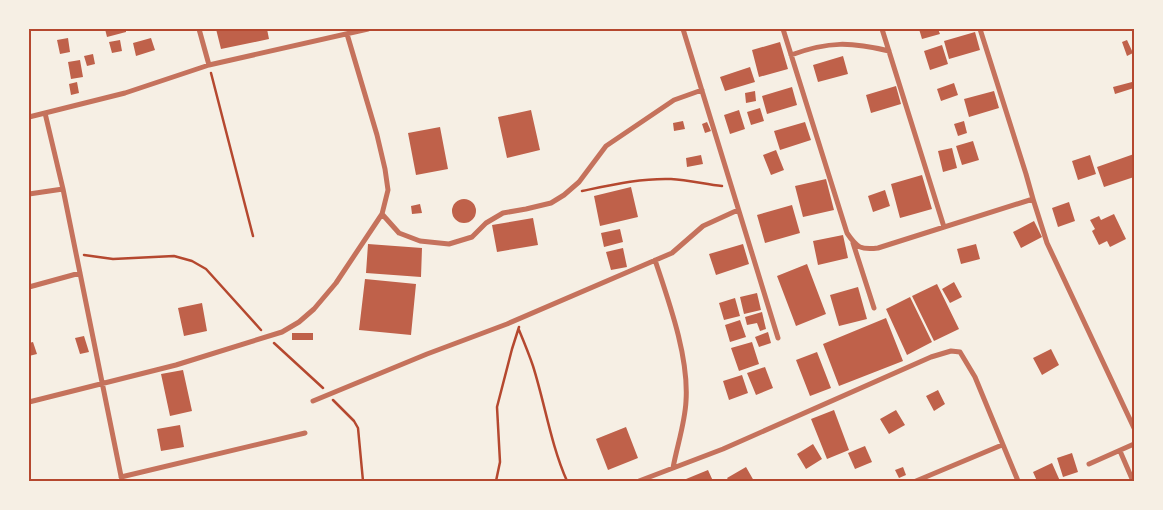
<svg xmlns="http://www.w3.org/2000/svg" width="1163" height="510" viewBox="0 0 1163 510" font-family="Manrope,sans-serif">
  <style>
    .building { fill: #bf614a }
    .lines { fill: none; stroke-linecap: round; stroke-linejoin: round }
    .path { stroke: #b5482f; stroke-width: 2.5 }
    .minor { stroke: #c5725c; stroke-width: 5 }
    .neatline { fill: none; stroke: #b5482f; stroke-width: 2 }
  </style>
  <rect width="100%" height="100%" fill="#f6efe4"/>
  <path class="building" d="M105,29H126V32L107,37Z
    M216,29H267L269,39L221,49Z
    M919,29H938L940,34L922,39Z
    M975,32L980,50L949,59L944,41Z
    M68,38L70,52L60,54L57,40Z
    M151,38L155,50L136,56L133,43Z
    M120,40L122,51L112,53L109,42Z
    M1127,40L1133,53L1127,56L1122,42Z
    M780,42L788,69L759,77L752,50Z
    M942,45L948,64L930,70L924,51Z
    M93,54L95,64L87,66L84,56Z
    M843,56L848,74L818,82L813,65Z
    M80,60L83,77L71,79L68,62Z
    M750,67L755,82L725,91L720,77Z
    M77,82L79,93L71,95L69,84Z
    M1132,82L1134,88L1115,94L1113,87Z
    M954,83L958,95L941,101L937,89Z
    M896,86L901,104L871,113L866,95Z
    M792,87L797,105L767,114L762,96Z
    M755,91L756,101L746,103L745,93Z
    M994,91L999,108L969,117L964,99Z
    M760,108L764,121L751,125L747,112Z
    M531,110L540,150L507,158L498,117Z
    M739,110L745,129L730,134L724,115Z
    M683,121L685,129L674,131L673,123Z
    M964,121L967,133L958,136L954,124Z
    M707,122L711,131L705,133L702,124Z
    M805,122L811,140L780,150L774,131Z
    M440,127L448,169L416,175L408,133Z
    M973,141L979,160L962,165L956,146Z
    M952,148L957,168L943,172L938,151Z
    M776,150L784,170L771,175L763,155Z
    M1134,154V177L1104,187L1097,167Z
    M701,155L703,164L687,167L686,158Z
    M1090,155L1096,174L1078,180L1072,161Z
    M922,175L932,209L900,218L891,184Z
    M826,179L834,210L803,217L795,186Z
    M631,187L638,217L600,226L594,196Z
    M885,190L890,206L873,212L868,196Z
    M452 211a12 12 0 1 1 24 0a12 12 0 1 1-24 0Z
    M1069,202L1075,221L1058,227L1052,208Z
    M420,204L422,213L412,214L411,206Z
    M792,205L800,233L765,243L757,215Z
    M1114,214L1126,239L1110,247L1107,241L1099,245L1092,231L1095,229L1090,220L1099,216L1101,220Z
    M533,218L538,245L497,252L492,225Z
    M1034,221L1042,237L1021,248L1013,232Z
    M620,229L623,242L604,247L601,233Z
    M843,235L848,258L818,265L813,241Z
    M368,244L422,248L421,277L366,273Z
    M743,244L749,264L716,275L709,254Z
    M976,244L980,259L961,264L957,249Z
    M623,248L627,267L611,270L606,252Z
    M807,264L826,314L796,326L777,276Z
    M365,279L416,284L411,335L359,330Z
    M954,282L962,297L950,303L942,289Z
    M937,284L959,329L934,341L912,296Z
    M858,287L867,319L839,326L830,295Z
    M757,293L761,310L744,314L740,297Z
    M910,297L932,342L907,355L886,309Z
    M735,298L740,316L724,320L719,303Z
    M202,303L207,331L184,336L178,308Z
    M762,312L766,329L760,331L757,323L747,325L745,317Z
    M886,318L903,361L839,386L823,344Z
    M740,320L746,337L730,342L725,325Z
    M768,332L771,343L759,347L755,337Z
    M292,333H313V340H292Z
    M84,336L89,352L80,354L75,338Z
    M33,342L37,354L29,356V343Z
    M752,342L759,364L739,371L731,348Z
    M1051,349L1059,365L1042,375L1033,358Z
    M817,352L831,388L810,396L796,360Z
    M765,367L773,388L756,395L747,373Z
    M183,370L192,411L170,416L161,374Z
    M742,375L748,393L729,400L723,381Z
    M938,390L945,404L934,411L926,396Z
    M834,410L849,450L827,459L811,419Z
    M896,410L905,425L889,434L880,419Z
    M180,425L184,447L161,451L157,429Z
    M626,427L638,458L608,470L596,439Z
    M813,444L822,459L806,469L797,454Z
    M865,446L872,462L855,469L848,453Z
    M1072,453L1078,472L1063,477L1057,458Z
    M1052,463L1060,481H1037L1033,472Z
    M746,467L754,481H729L727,478Z
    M903,467L906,475L899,478L895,470Z
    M708,470L713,481H687L686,479Z"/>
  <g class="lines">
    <path class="path" d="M211,73L253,236
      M582,191C611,185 641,178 671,179C688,180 705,184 722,186
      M84,255L113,259L174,256L192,261L206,269L261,330
      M519,330C524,342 529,354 533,366C545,404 551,445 567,481
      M274,343L323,388
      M333,400L354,421L358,428L363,481
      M496,481L500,462L497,407L512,349L519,327"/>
    <path class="minor" d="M199,29L209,65
      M683,29L778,338
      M783,29L847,233C857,248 861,250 878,248L1033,199L1026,174L980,29
      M882,29L944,227
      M791,55C829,41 851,42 889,51
      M45,113L63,189L122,481
      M29,117L125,93L209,65L368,29
      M29,194L63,189
      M1033,199L1047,243L1134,428
      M382,214L399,233L420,241L449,244L472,237L486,223L503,213L526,209L551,203L564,195L579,182L606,146L674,100L702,90
      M853,243L874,308
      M655,260C669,302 689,357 686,401C685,423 677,446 673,468
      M29,287L80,273
      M313,401L427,354L507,324L672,253L703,226L738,210
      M29,402L176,365L282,332L299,322L314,309L336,283L382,214L388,190L385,169L377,135L347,34
      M1120,451L1133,481
      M1089,464L1134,444
      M121,477L305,433
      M639,481L723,449L931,357L951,351L960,352L975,377L1018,481
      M916,481L1002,445"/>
  </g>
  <rect width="1163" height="510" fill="none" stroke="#f6efe4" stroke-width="60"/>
  <rect x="30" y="30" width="1103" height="450" class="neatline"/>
</svg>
